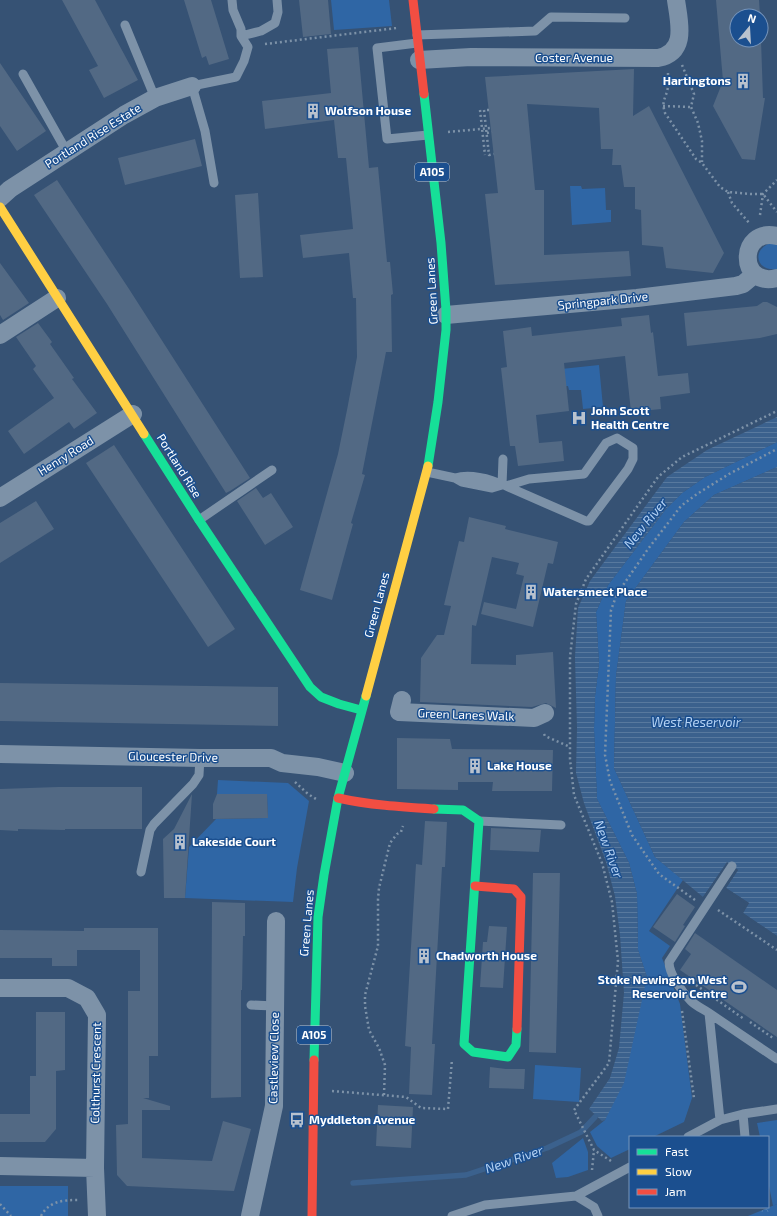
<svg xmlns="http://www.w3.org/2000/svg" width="777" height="1216" viewBox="0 0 777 1216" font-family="'Exo 2',sans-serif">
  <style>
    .green { fill: #2f66a5 }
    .forest { fill: url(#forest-crowns) }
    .water { fill: url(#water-rules) }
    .pier { fill: #365274 }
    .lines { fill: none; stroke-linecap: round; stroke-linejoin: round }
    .stream { stroke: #3b618d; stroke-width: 5.5 }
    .building { fill: #526984 }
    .path { stroke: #7d92a8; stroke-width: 2.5; stroke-dasharray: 2 3; stroke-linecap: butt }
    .lane { stroke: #7d92a8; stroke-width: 9 }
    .street { stroke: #7d92a8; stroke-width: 18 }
    .fast { stroke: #16e098; stroke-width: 9 }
    .slow { stroke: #ffcf43; stroke-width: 9 }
    .jam { stroke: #f24e42; stroke-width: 9 }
    .labels { text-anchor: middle; stroke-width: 3; stroke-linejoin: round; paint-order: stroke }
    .shield { fill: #1b4f8f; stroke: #bbcadd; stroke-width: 1 }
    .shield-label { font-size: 11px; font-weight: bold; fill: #fff }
    .street-label { font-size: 12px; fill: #fff; stroke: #1b4f8f }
    .poi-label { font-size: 12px; font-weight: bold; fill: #fff; stroke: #1b4f8f; text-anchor: start }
    .water-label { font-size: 13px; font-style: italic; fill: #b5d3f5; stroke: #1b4f8f }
  </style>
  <defs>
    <pattern id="forest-crowns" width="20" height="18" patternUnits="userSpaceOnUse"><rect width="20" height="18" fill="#2f66a5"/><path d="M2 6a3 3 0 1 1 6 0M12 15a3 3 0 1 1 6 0" fill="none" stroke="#4e7db2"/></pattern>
    <pattern id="water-rules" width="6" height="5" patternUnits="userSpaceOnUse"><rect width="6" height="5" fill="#3b618d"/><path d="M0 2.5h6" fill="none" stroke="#58799e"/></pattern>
  </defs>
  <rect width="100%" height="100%" fill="#365274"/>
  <path class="green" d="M331,0H389L392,26L334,30Z
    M570,186H581L582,189L605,188L606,210H611V222L572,225Z
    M771,243L777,245V269C756,272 751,249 771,243Z
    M599,365L603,407L583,409L581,390H569L568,386L535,389L533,372Z
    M777,442V467L714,495L684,522L626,601L616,676L614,768L655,857L683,880L649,931L670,946L662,958L680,1004L692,1098L684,1122L653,1137H630V1149L611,1158L597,1146L590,1132L605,1120L647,977L638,950L637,894L629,863L597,799L594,729L595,696L599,664L596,612L608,585L666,509L682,493L705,477Z
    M218,780L288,783L309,801L297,868L293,902L185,898L189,847L216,819L268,818L267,795L217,794Z
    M535,1065L581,1068L579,1102L533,1099Z
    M777,1120V1204L773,1206L768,1181V1137H760L757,1123Z
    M583,1138L588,1152V1170L568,1177L556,1178L552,1163Z
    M0,1186H68V1216H0Z"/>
  <path class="forest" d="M777,1204V1216H748Z"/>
  <path class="water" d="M777,417V442L705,477L682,493L666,509L608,585L596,612L599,664L595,696L594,729L597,799L629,863L637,894L638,950L647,977L624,1083L605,1120L602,1121L589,1109L610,1078L619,1048L624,993L620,935L615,896L606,862L584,803L576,773L577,728L575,657L578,608L590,581L667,477L707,450Z
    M777,467V936L743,913L749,903L726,888L738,870L727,863L703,897L655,857L614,768L616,676L626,601L684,522L714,495Z"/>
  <path class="pier" d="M727,862L738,870L726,888L749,903L743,913L777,936V938L741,914V912L746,904L724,888L735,871L727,865L705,898L703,897Z"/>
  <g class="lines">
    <path class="stream" d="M353,1183L466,1175L547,1148L581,1132L595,1117"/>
  </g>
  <path class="building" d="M62,0H95L138,80L104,98L89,70L98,66Z
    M184,0H211L229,59L209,65L206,56L202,58Z
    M299,0H328L331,34L303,37Z
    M716,0H759L760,16H737V40H761L763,98H765L755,160L742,159L713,106L723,81Z
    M358,47L369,168L378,167L387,262H390L393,294L391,295L392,352H386L362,474L365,475L351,523L353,524L332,600L300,590L338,454L347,410L357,357L356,298H353L349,253L303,258L300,235L353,229L346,158H338L334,120L265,129L262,101L331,93L327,49Z
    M0,63L46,131L17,151L0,126Z
    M634,69L633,116L649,106L724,253L713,273L666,268L663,247L642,245L641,210L635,209V187H624L621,165H612L613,149H601L599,108L527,104L535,190H544V255L629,251L631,276L495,285L485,194L498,193L485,77Z
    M195,139L202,166L125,185L118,158Z
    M57,180L129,289L250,478L230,491L226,493L107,304L34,195Z
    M258,193L263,277L240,278L235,195Z
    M0,263L29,303L3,320L0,315Z
    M763,302H767L777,307V334L760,338L687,346L684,313L757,306Z
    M649,315L651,333L653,332L658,376L688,373L690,393L660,397L661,409L631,412L625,356L564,363L569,411L536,415L539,443L562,441L564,461L518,466L515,446H510L501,368L507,367L503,331L531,327L532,336L622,326L621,318Z
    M38,323L52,342L50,344L74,378L72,379L97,413L74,429L69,422L24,454L8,431L54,398L33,369L36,366L16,337Z
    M114,445L235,629L208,647L86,463Z
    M256,488L263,498L271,493L293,527L265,545L237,501Z
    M36,501L54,529L0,563V523Z
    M469,517L506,526L505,529L558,542L553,564L548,563L533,627L481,614L484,602L516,609L524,576L516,574L519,563L492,557L476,626L472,625L471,664L516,665V655L553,652L556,708L546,703L532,707L420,702L421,658L437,635H444L451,606L444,605L459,541L464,542Z
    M0,683L278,687V726L0,721Z
    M397,738L450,739L452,749L553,750L552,791H492L493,782H458V790L397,789Z
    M58,787H142V829H65V830L18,829V831L0,830V789Z
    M192,794L185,898H164L163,839L174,829Z
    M217,794H267L268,818L213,819V804Z
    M425,821L447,822L445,867H442L432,1044H435L432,1095L409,1094L411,1047L405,1046L416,864L422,865Z
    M491,828L541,830L539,852L490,850Z
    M533,873H560L556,1053L529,1052Z
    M677,894L695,907L683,925L685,926L675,942L653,927Z
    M212,902L245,903V936H243L242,990H241V1097L211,1098Z
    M489,926L507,927L503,988L480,987L483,942H487Z
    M84,928H158V1056H149V1098H143L170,1106V1110H142V1158L212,1161L223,1121L251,1129L234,1191L127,1186L117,1175L116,1125L128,1124V991H140V950H77V966H52V958H0V930L84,931Z
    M695,933L777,990V1037L680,970L691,954L685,949Z
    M36,1012H65V1070L56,1071V1129L45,1142H0V1114H30V1076H36Z
    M490,1067L506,1069H525L524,1089L489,1088Z
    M378,1105L413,1107L411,1148L376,1146Z"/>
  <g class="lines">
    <path class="path" d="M265,44L397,28
      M682,65L694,94L691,107L698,123L702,141V162
      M668,73C668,77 669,83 668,87C666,99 661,100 665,113L696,159L702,163L720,187L728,192L751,194H763L777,212
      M663,106L691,107
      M480,110L485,155
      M489,110H484L489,155L494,154
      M448,132L491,128
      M487,133L492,132
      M728,192L732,203L750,224
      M760,215L763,194L777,180
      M544,734L545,736L570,747
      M295,782L308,794L316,799
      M695,900L659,874L632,835L610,781L605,755L611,610L617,594L648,549L681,506L697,494L729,474L777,449
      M718,910L777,950
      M696,985L744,1019
      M682,1011L694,1098
      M750,1022L773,1038
      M332,1091L406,1097L421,1108L448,1109L452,1059
      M384,1095L385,1065L379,1048L369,1030L365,1006V995L378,946V899L379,888L390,843L397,834L401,832L403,826
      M611,1161L594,1150L574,1110L609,1063L618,961L612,902L602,863L574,795L570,759V657L576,604L586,579L658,477L682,457L777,411
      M592,1170L594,1150
      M0,1204L11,1216
      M41,1216C49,1201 63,1200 79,1200"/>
    <path class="lane" d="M125,25L155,98
      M417,35L535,31L551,17L625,18
      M241,36L261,31L275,23L278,12L277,0
      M417,43L377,48L387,139L428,135
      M23,74L67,152
      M214,183L205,131L192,86L236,77L244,61L248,47L241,36V29L233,10L232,0
      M617,438L633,448V459L628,469L589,521H586L506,486L529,479L584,474L606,443Z
      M427,472L455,478L462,482L492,488L502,485
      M455,478C469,474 490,478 502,485
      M502,485L503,459
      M199,520L272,470
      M479,821L561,825
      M141,872L150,830L154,824L193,784L199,775L200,758
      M251,1005L275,1006
      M709,1013L777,1059
      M743,1114L745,1137
      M720,1120L743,1114L777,1109
      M688,1137L720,1120L709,1013C703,1009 696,1006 691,1001C682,992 669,974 669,962L732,866
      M576,1196L594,1207L598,1216
      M452,1216L485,1205L576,1196L630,1167"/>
    <path class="street" d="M419,60L471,57L658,58C688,52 679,22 676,0
      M0,198L10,189L124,115L155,98L192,86
      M777,236C738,227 738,288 777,278
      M446,315L637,298L736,286L743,284L755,274
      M0,335L57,298
      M0,498L133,414
      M402,700L399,712L534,718L545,713
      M0,754L200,758H271L282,763L318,767L345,773
      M0,988H68L87,998L97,1015L95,1168L97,1216
      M0,1166L95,1168
      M250,1216L274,1106L276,921"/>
    <path class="fast" d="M424,94L441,243L446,310V330L438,402L428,466
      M144,434L199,520L310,687L321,697L339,704L361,710
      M434,809L463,810L479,821L464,1044L473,1052L508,1057L516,1045L517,1029
      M314,1060L318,917L324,875L338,798L366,696"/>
    <path class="slow" d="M0,207L144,434
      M366,696L428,466"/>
    <path class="jam" d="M413,0L424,94
      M338,798C369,805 402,807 434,809
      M475,886L514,889L521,897L517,1029
      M312,1216L314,1060"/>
  </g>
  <defs>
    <g id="building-bare" transform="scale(1.2)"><path d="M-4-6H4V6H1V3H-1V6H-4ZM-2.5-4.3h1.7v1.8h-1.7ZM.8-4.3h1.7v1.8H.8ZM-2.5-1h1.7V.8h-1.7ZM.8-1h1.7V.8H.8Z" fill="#b9c2ce" stroke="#1b4f8f" stroke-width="2.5" paint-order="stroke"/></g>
    <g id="hospital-bare" transform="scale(1.2)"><path d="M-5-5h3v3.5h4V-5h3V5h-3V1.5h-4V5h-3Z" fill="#b9c2ce" stroke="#1b4f8f" stroke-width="2.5" paint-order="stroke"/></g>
    <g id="stadium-bare" transform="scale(1.2)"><path d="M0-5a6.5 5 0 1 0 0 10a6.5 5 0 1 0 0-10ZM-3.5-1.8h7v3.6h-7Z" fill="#b9c2ce" stroke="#1b4f8f" stroke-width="2.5" paint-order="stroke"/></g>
    <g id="bus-bare" transform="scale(1.2)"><path d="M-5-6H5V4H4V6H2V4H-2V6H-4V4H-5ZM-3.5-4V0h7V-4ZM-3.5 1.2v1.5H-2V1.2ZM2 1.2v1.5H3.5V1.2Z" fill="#b9c2ce" stroke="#1b4f8f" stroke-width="2.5" paint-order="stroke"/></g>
  </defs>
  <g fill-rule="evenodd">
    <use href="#building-bare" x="743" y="81"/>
    <use href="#building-bare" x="313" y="111"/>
    <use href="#hospital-bare" x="579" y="418"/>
    <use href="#building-bare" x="531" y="592"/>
    <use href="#building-bare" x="475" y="766"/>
    <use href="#building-bare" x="180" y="842"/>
    <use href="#building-bare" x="424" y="956"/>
    <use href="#stadium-bare" x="739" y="987"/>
    <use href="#bus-bare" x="297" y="1120"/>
  </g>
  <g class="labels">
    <g class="shield">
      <rect x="415" y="163" width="34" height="18" rx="3"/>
      <rect x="297" y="1026" width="34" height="18" rx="3"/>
    </g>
    <g class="shield-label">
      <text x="432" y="176">A105</text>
      <text x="314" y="1039">A105</text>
    </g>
    <g class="street-label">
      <text x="574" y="62">Coster Avenue</text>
      <text transform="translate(93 136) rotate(-32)" y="4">Portland Rise Estate</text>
      <text transform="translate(432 291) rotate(-93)" y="4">Green Lanes</text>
      <text transform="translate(603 301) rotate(-6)" y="4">Springpark Drive</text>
      <text transform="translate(66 456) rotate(-32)" y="4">Henry Road</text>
      <text transform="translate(179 466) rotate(58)" y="4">Portland Rise</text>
      <text transform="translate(377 605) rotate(-75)" y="4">Green Lanes</text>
      <text transform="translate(466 715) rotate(2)" y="4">Green Lanes Walk</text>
      <text transform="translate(173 757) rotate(1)" y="4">Gloucester Drive</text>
      <text transform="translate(307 923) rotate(-85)" y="4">Green Lanes</text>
      <text transform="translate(274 1058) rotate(-89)" y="4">Castleview Close</text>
      <text transform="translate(96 1073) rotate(-89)" y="4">Colthurst Crescent</text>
    </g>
    <g class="poi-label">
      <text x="731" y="85" text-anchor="end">Hartingtons</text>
      <text x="325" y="115">Wolfson House</text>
      <text x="591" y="415">John Scott<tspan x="591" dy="14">Health Centre</tspan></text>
      <text x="543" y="596">Watersmeet Place</text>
      <text x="487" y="770">Lake House</text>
      <text x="192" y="846">Lakeside Court</text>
      <text x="436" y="960">Chadworth House</text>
      <text x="727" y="984" text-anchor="end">Stoke Newington West<tspan x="727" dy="14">Reservoir Centre</tspan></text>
      <text x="309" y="1124">Myddleton Avenue</text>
    </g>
    <g class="water-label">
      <text transform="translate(645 523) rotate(-51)" y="5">New River</text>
      <text x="696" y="727">West Reservoir</text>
      <text transform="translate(609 849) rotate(70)" y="5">New River</text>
      <text transform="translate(514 1159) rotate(-19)" y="5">New River</text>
    </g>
  </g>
  <rect x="629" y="1136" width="140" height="72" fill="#1b4f8f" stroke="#7695bc"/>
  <rect x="637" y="1149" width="20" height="6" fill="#16e098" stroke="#7695bc"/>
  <text x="665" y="1156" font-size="12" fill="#ffffff">Fast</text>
  <rect x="637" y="1169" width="20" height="6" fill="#ffcf43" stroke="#7695bc"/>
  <text x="665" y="1176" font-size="12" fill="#ffffff">Slow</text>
  <rect x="637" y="1189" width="20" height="6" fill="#f24e42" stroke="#7695bc"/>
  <text x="665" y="1196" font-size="12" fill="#ffffff">Jam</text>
  <g transform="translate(749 28) rotate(18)"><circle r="19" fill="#1b4f8f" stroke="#7695bc"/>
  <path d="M0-3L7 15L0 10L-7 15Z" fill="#b9c2ce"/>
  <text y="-6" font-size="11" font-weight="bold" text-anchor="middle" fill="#ffffff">N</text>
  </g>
</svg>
